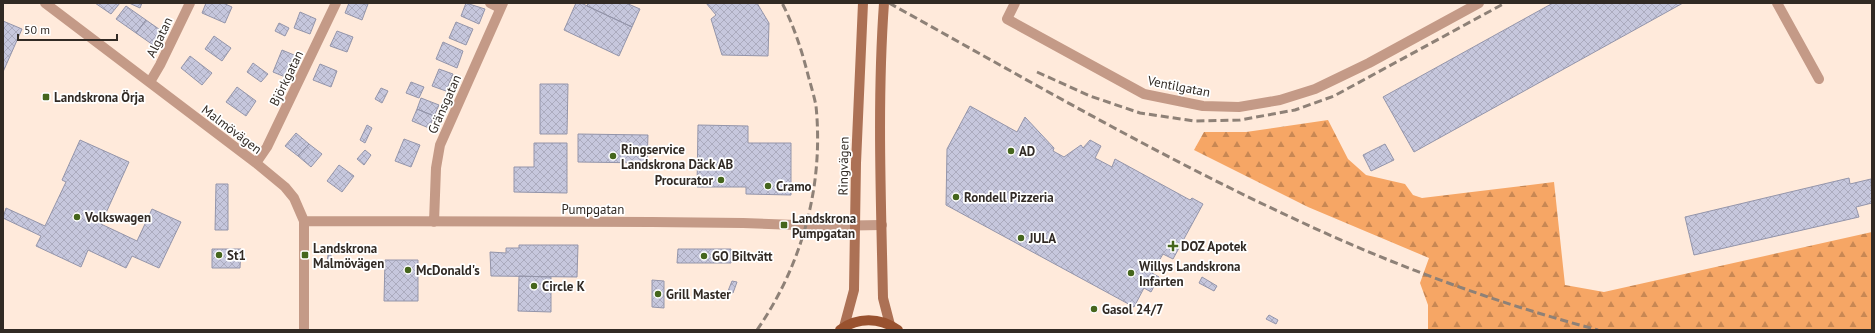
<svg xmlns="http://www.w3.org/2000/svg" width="1875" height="333" viewBox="0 0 1875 333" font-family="'PT Sans',sans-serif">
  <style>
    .forest { fill: url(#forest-firs) }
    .building { fill: url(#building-cross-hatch); stroke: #9495aa }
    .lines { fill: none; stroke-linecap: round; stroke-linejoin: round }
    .street { stroke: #c49a87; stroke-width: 10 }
    .secondary { stroke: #ac7155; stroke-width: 10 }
    .primary { stroke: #99522f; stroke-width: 10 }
    .rail { stroke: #8e8177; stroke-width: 3; stroke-dasharray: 8 4; stroke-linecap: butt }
    .poi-dot { fill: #45661d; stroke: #fff; stroke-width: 1.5 }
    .labels { text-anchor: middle; stroke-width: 3.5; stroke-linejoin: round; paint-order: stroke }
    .street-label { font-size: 13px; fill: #312a24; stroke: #fff }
    .poi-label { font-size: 13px; font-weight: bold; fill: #312a24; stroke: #fff; text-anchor: start }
  </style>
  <defs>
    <pattern id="forest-firs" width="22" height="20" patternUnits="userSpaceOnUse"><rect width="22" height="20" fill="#f6a665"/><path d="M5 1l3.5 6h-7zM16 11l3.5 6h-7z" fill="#c88753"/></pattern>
    <pattern id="building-cross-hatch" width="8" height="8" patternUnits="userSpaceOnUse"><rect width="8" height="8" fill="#c6c7dd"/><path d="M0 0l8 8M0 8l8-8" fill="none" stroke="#ababbe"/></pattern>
  </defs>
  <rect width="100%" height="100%" fill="#ffeadb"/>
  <path class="forest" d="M1328,120L1348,159L1366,175L1405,184L1413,195L1422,198L1554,182L1565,285L1604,292L1872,232V330H1428V305L1420,283L1429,258L1308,207L1194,150L1204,132H1246Z"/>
  <path class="building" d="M95,3H120L111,14Z
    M129,3H142L140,8Z
    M206,3H223L232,7L225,23L202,13Z
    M349,3L368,4L362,20L345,13Z
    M466,3L485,9L479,24L461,16Z
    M576,3H581L632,27L619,56L564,30Z
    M588,3H626L640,9L632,27L587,6Z
    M706,3H757L769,23L768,56L722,55L711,19L716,15Z
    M1553,3H1683L1414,152L1383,97Z
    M126,6L146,20L136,33L116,19Z
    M300,12L316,19L310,34L294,28Z
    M146,20L166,34L156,47L136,33Z
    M3,21L22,29L3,72Z
    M456,22L473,29L466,45L449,38Z
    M279,23L289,28L285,36L275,31Z
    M337,31L353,37L347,52L330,46Z
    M214,36L231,48L222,61L205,49Z
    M443,42L463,51L457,68L436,59Z
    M282,50L299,57L290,79L273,72Z
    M190,56L212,73L202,85L181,68Z
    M253,63L268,74L261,82L247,72Z
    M320,64L337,71L331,87L313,80Z
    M439,69L453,74L446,91L432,86Z
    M411,82L424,87L419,98L406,93Z
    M540,84H568L567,134H540Z
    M237,87L256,101L246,116L226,102Z
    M381,88L388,91L382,103L375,99Z
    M421,98L439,105L434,116L417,109Z
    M970,106L1017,132L1025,117L1054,148L1053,151L1064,157L1081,145L1083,148L1090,140L1101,146L1095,158L1112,167L1115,159L1190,200L1192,198L1203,204L1173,259L1163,254L1152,273L1159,277L1151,292L1144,288L1134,307L946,205L947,149Z
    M417,109L434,116L429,128L412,121Z
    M367,125L372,128L365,143L360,140Z
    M698,125L748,126V143H791V195L746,194V187H697Z
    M296,133L309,144L298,156L285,146Z
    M578,134L648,135L647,163L578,162Z
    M404,139L420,145L411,167L395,161Z
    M80,140L129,162L101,224L137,241L152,209L181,222L159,268L132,256L126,268L88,250L81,267L36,246L41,236L3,218L6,208L45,226L66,182L62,180Z
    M534,143H567V193L514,192V167H534Z
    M309,144L322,154L311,167L298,156Z
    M1385,144L1394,160L1371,171L1363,155Z
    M365,150L371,155L364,165L357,159Z
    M339,165L354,176L342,192L327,181Z
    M1849,178L1850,184L1871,179L1872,203L1856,207L1859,217L1694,255L1685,217Z
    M216,184H228V230H215Z
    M519,245H578L577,277L491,276L490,252L506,253V248H519Z
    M212,249H241L240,268H212Z
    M678,249H731V263H677Z
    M328,255H331V264L327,263Z
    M385,260H418V301H384Z
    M519,276L551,277V312L518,311Z
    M1202,277L1217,286L1214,291L1199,283Z
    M652,280L664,281V308L652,307Z
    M732,281L737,282L733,293L728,291Z
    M1269,315L1278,320L1276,324L1266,319Z"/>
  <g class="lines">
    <path class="street" d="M45,3L256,163L285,187L294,198L304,221V330
      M490,3L500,8
      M1015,3L1007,19L1144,94L1203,106L1239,107L1280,100L1315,89L1369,63L1479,3
      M1777,3L1819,79
      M150,82L160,65L190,3
      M256,163L267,147L336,3
      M304,221L652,222L743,223L823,226L882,225
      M434,222L436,168L440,145L503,3"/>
    <path class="secondary" d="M884,3C877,101 881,200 883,298L890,325
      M844,327L854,290L856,163L863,3"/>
    <path class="primary" d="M840,330C857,317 880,317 898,330"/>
    <path class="rail" d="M889,3C1024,78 1158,156 1299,221C1395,266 1496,303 1598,330
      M1037,72L1090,96L1140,113L1194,121L1240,120L1295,110L1334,96L1505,3
      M757,330C802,265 824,186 816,106C814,95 810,83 807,71C801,48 793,24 782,3"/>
  </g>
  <g class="poi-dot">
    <rect x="42" y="93" width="8" height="8" rx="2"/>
    <circle cx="1011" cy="151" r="4"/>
    <circle cx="613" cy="156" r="4"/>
    <circle cx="721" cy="180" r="4"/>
    <circle cx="768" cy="186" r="4"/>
    <circle cx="956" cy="197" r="4"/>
    <circle cx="77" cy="217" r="4"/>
    <rect x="780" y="221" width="8" height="8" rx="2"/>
    <circle cx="1021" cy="238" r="4"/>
    <path d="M1171 240h4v4h4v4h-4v4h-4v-4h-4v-4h4z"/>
    <circle cx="219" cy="255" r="4"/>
    <rect x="301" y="251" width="8" height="8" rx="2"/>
    <circle cx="704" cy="256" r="4"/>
    <circle cx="408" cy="270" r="4"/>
    <circle cx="1131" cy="273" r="4"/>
    <circle cx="534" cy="286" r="4"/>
    <circle cx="658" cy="294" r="4"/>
    <circle cx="1094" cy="309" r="4"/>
  </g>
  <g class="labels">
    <g class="street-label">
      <text transform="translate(159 37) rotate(-64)" y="5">Algatan</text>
      <text transform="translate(286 78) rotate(-64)" y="5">Björkgatan</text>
      <text transform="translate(1179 86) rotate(11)" y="5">Ventilgatan</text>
      <text transform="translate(444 104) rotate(-66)" y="5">Gränsgatan</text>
      <text transform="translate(232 129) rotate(37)" y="5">Malmövägen</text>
      <text transform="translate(843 166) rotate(-89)" y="5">Ringvägen</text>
      <text x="593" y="214">Pumpgatan</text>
    </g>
    <g class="poi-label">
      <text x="54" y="102">Landskrona Örja</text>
      <text x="621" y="154">Ringservice<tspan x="621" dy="15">Landskrona Däck AB</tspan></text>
      <text x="1019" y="156">AD</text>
      <text x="713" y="185" text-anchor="end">Procurator</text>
      <text x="776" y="191">Cramo</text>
      <text x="964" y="202">Rondell Pizzeria</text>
      <text x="85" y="222">Volkswagen</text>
      <text x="792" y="223">Landskrona<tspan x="792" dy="15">Pumpgatan</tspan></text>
      <text x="1029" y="243">JULA</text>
      <text x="1181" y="251">DOZ Apotek</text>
      <text x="313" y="253">Landskrona<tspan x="313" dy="15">Malmövägen</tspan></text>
      <text x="227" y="260">St1</text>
      <text x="712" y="261">GO Biltvätt</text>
      <text x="1139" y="271">Willys Landskrona<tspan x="1139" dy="15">Infarten</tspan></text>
      <text x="416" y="275">McDonald's</text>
      <text x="542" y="291">Circle K</text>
      <text x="666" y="299">Grill Master</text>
      <text x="1102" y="314">Gasol 24/7</text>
    </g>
  </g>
  <rect width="1875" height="333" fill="none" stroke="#312a24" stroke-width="8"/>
  <path d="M18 34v6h99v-6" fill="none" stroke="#312a24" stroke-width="2"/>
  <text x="24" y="34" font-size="12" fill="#312a24" stroke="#ffffff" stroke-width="3" paint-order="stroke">50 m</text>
</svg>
